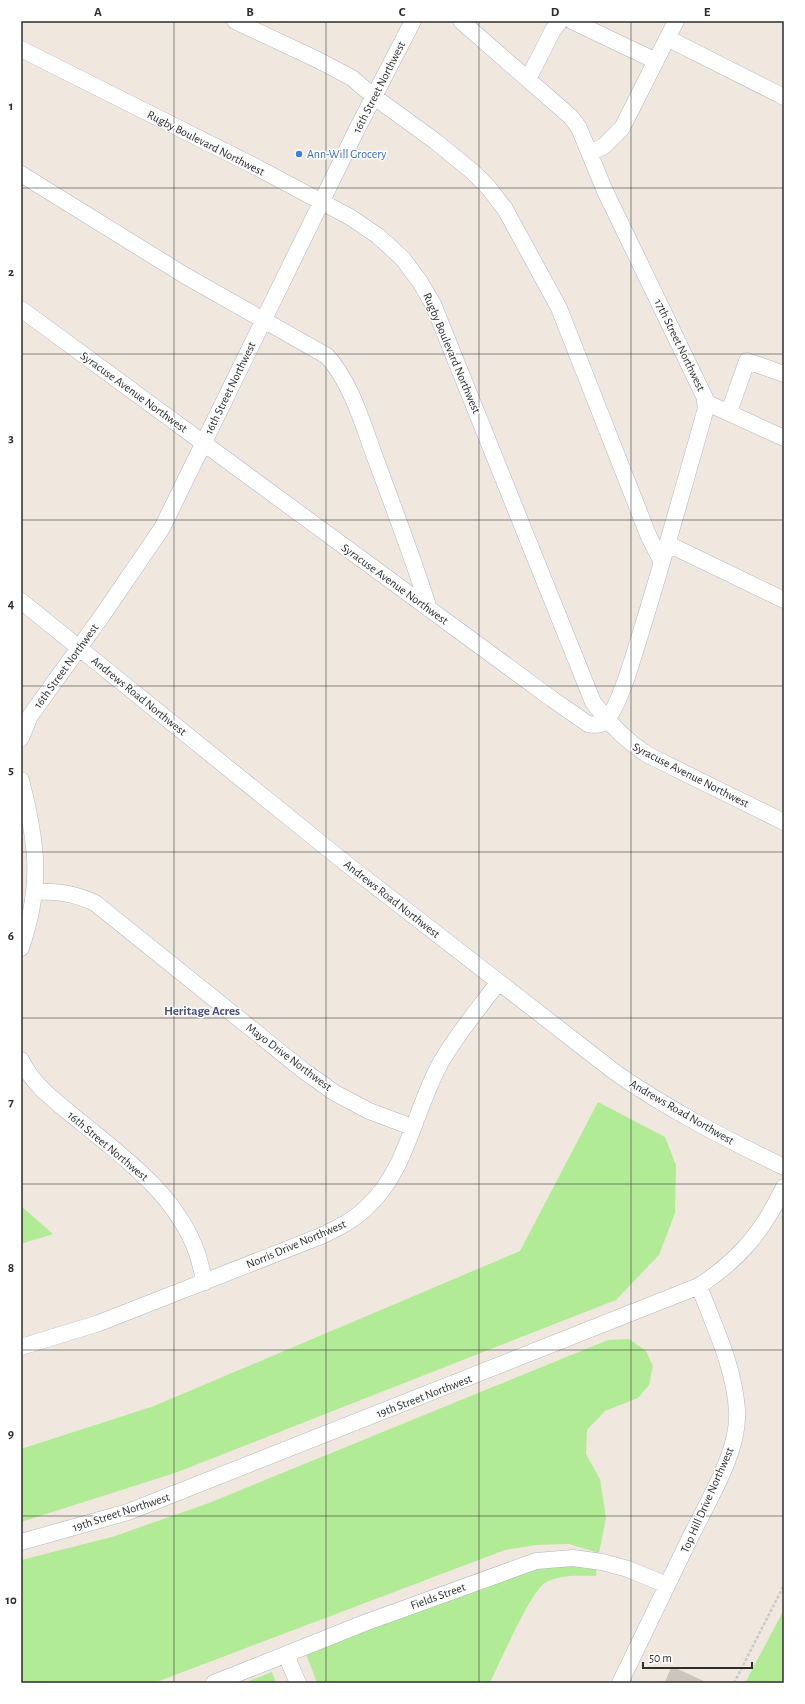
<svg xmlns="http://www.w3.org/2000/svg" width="805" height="1704" viewBox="0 0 805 1704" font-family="'Alegreya Sans',sans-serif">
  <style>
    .green { fill: #b2eb96 }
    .building { fill: #cbc5be; stroke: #ccc5b7 }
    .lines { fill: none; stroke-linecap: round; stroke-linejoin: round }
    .minor-casing { stroke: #b2b5c2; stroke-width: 17 }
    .path { stroke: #c8c8c8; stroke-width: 2.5; stroke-dasharray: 3 2; stroke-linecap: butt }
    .minor { stroke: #fff; stroke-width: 16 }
    .grid { fill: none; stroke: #2d2d2d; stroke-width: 1; stroke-opacity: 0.55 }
    .shop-dot { fill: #3f7fe0; stroke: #fff; stroke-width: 1.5 }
    .labels { text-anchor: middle; stroke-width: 3; stroke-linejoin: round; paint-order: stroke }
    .street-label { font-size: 12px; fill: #2d2d2d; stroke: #fff }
    .shop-label { font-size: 12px; fill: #366cbe; stroke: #fff; text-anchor: start }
    .neighbourhood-label { font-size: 13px; font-weight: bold; fill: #485283; stroke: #fff }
    .neatline { fill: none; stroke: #2d2d2d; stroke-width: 1.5 }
    .grid-label { font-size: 13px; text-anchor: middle; font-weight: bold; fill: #2d2d2d }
  </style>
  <rect width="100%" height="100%" fill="#f0e8df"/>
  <path class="green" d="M598,1102L665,1137L676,1165L675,1213L659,1255L616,1300L175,1473L21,1522V1449L154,1406L520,1251Z
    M21,1206L53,1234L21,1244Z
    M629,1339L646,1351L653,1366L649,1385L638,1398L605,1411L587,1430L586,1454L600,1479L606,1518L599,1553L569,1544L537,1545L505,1550L154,1683H21V1560L112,1537L209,1503L608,1340Z
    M535,1566H597L596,1576C578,1576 560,1574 545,1583C531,1591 499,1664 490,1683H317L306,1654Z
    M784,1609V1683H745L779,1619Z
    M272,1672L276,1683H244Z"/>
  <path class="building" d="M672,1667L707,1683H665Z"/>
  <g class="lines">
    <g class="minor-casing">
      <path id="minor" d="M235,21L318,60L352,78L373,96L435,141L473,172L488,187L505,209L559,308L649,537L662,562
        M572,21L656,61
        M667,38L784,97
        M21,49L258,168L350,217L378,236L403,259L420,282L433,304L593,702C609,724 625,740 648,755L784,822
        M528,79L553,30L560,21
        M590,153L604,146L622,128L676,21
        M21,174L184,275L327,356C352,384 363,425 376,460C394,509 413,558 429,609
        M21,309L552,699L588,724C594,725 601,726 605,721C619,710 635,651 641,632C664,557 685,483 706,408L705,398L605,191L579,128L571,117L461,21
        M705,402L784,438
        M729,412L747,361L784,374
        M668,544L784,600
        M21,601L348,865L616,1073C669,1110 726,1139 784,1167
        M21,738L30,716L104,613L162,528L357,129L413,21
        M21,780C37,843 43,884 21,948
        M35,892C57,891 74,893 95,903L304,1071L335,1093L369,1111L412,1127
        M21,1060C34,1087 59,1104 82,1123C126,1159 177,1196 197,1253C200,1262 202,1272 205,1282
        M21,1347L99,1323L321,1236C338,1228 354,1220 367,1207C407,1171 415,1108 441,1062C457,1034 479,1008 498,983
        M21,1542L128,1512L699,1286C740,1259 763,1231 784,1187
        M286,1655L298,1683
        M214,1683L367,1622L536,1561L573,1558L602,1562L628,1569L667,1585
        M620,1683C643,1636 665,1589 688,1542C706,1504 740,1452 737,1410C734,1366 714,1326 699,1286"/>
    </g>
    <path class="path" d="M734,1683L784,1585"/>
    <use href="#minor" class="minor"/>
  </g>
  <path class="grid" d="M174,21V1683M326,21V1683M479,21V1683M631,21V1683M21,188H784M21,354H784M21,520H784M21,686H784M21,852H784M21,1018H784M21,1184H784M21,1350H784M21,1516H784"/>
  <circle class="shop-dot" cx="299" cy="154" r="4"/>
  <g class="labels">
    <g class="street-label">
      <text transform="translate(379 87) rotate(-63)" y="4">16th Street Northwest</text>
      <text transform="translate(206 143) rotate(27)" y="4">Rugby Boulevard Northwest</text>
      <text transform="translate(680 345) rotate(64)" y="4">17th Street Northwest</text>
      <text transform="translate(452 353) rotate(67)" y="4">Rugby Boulevard Northwest</text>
      <text transform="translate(230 388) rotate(-64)" y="4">16th Street Northwest</text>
      <text transform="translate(134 392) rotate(36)" y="4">Syracuse Avenue Northwest</text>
      <text transform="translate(395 584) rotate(36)" y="4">Syracuse Avenue Northwest</text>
      <text transform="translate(66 666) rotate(-54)" y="4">16th Street Northwest</text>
      <text transform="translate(139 696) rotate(39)" y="4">Andrews Road Northwest</text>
      <text transform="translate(691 775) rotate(27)" y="4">Syracuse Avenue Northwest</text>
      <text transform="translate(392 899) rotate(38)" y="4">Andrews Road Northwest</text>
      <text transform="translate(289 1057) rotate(37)" y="4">Mayo Drive Northwest</text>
      <text transform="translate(682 1112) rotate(30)" y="4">Andrews Road Northwest</text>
      <text transform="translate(108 1146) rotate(40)" y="4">16th Street Northwest</text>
      <text transform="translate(296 1244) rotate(-23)" y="4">Norris Drive Northwest</text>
      <text transform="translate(424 1396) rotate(-21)" y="4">19th Street Northwest</text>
      <text transform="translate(707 1500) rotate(-66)" y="4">Top Hill Drive Northwest</text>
      <text transform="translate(121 1512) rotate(-18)" y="4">19th Street Northwest</text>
      <text transform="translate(438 1596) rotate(-20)" y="4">Fields Street</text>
    </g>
    <g class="shop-label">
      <text x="307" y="158">Ann-Will Grocery</text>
    </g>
    <g class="neighbourhood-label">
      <text x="202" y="1015">Heritage Acres</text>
    </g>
  </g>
  <rect width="805" height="1704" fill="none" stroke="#ffffff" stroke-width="44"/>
  <path d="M643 1662v6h109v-6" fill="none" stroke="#2d2d2d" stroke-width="2"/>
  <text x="649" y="1662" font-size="12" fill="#2d2d2d" stroke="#ffffff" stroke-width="3" paint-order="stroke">50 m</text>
  <rect x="22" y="22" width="761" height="1660" class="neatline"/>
  <g class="grid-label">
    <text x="98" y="16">A</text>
    <text x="250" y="16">B</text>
    <text x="402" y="16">C</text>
    <text x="555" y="16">D</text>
    <text x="707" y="16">E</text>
    <text x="11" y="110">1</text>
    <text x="11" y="276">2</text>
    <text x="11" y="442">3</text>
    <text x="11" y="608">4</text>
    <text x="11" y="774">5</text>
    <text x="11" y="940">6</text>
    <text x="11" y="1106">7</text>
    <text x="11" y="1272">8</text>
    <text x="11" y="1438">9</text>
    <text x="11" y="1604">10</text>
  </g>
</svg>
